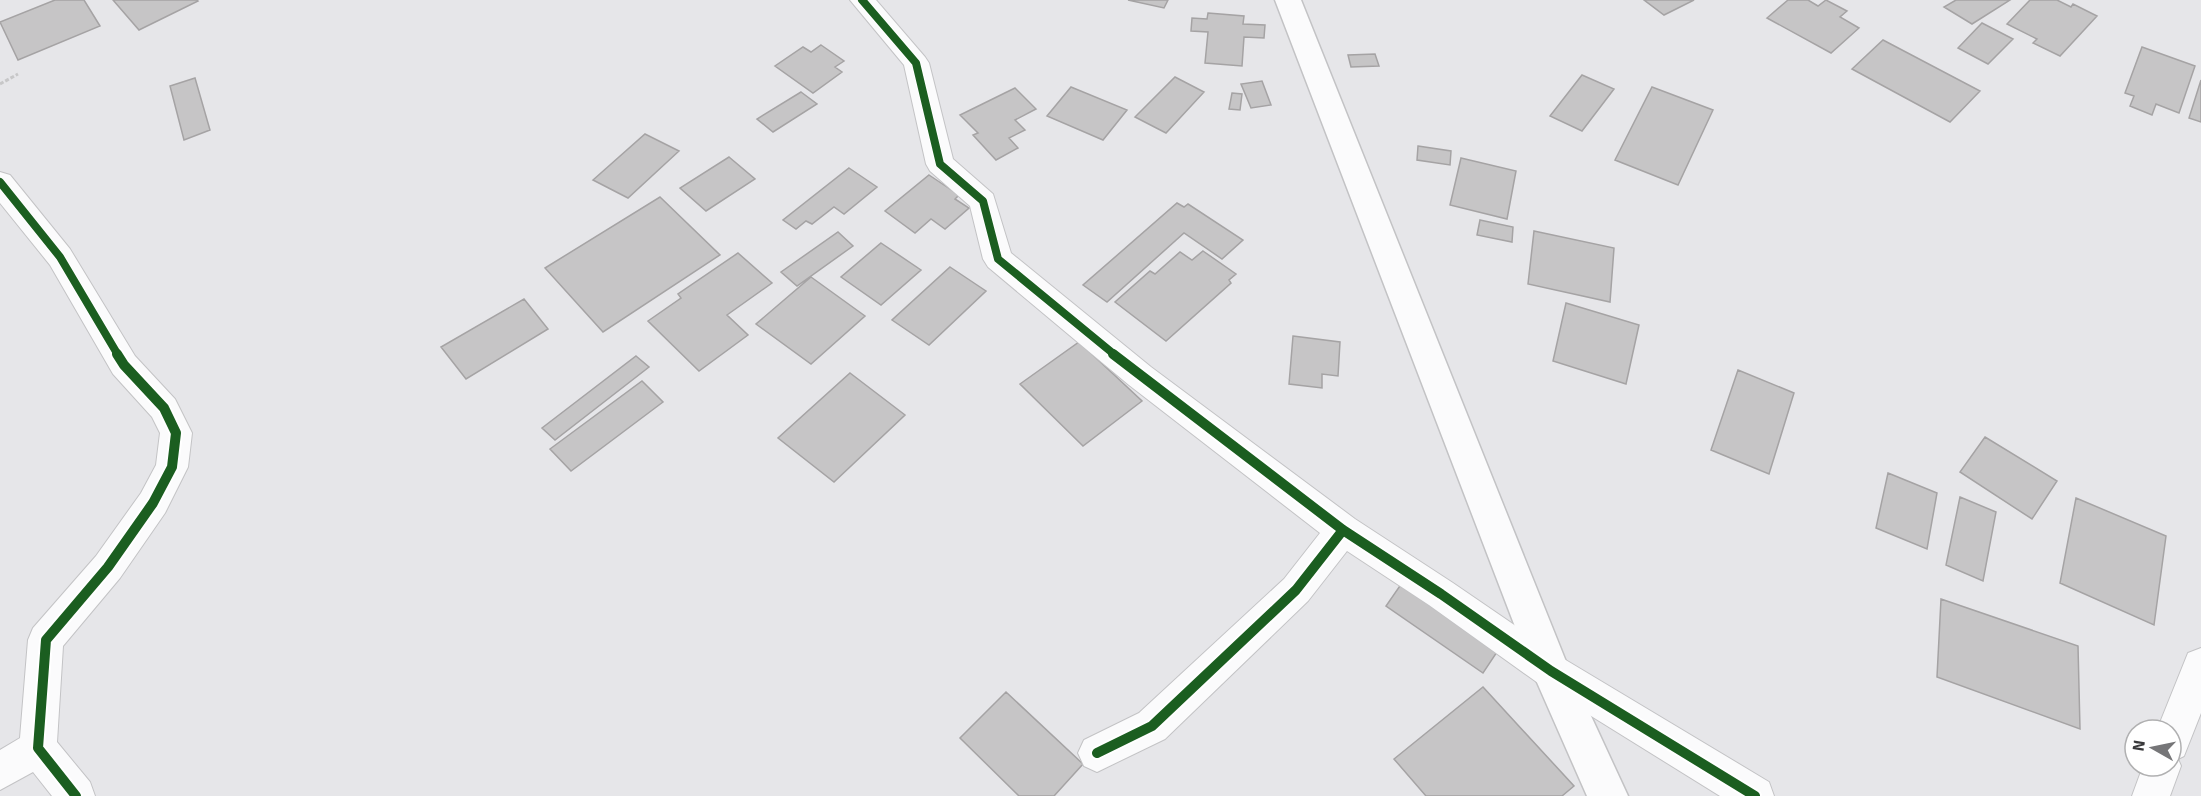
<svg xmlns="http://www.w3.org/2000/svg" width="2201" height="796" viewBox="0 0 2201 796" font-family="Signika,sans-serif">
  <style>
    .building { fill: #c6c5c6; stroke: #a5a3a4; stroke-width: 1.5 }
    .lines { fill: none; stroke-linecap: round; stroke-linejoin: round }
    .street-casing { stroke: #c3c3c5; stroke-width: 2 }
    .secondary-casing { stroke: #c3c3c5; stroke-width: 3 }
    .path { stroke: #c7c7c8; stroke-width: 3; stroke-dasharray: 4 2; stroke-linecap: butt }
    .street { fill: #fbfbfc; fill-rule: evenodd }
    .secondary { fill: #fbfbfc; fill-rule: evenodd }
    .cycleway-far1-casing { stroke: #fff; stroke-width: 10 }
    .cycleway-casing { stroke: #fff; stroke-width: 14 }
    .cycleway-far1 { stroke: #1b5e20; stroke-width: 8 }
    .cycleway { stroke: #1b5e20; stroke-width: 10 }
  </style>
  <rect width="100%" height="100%" fill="#e6e6e9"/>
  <path class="building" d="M55,0H84L100,26L18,60L0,22Z
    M113,0H197L198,1L139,30Z
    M1128,0H1168L1164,8Z
    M1644,0H1694L1664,15Z
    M1788,0H1808L1818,6L1826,0L1847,11L1840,17L1859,28L1831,53L1767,18Z
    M1956,0H2010L1972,24L1944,7Z
    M2030,0H2057L2071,7L2073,4L2097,16L2060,56L2033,43L2037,39L2007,24Z
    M1208,13L1244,16L1243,24L1265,25L1264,38L1244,37L1242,66L1205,63L1208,32L1191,31L1192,18L1207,19Z
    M1982,23L2013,39L1988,64L1958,48Z
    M1883,40L1980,91L1950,122L1852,69Z
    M821,45L844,61L835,67L842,72L813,93L775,66L803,47L811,52Z
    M2142,47L2195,66L2179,113L2156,104L2152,115L2130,106L2134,96L2125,93Z
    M1375,54L1379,66L1351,67L1348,55Z
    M1582,75L1614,89L1582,131L1550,116Z
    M1175,77L1204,92L1166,133L1135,117Z
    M195,78L210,130L184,140L170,86Z
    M2201,80V122L2189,118Z
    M1262,81L1271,105L1251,108L1241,84Z
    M1071,87L1127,110L1103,140L1047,116Z
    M1652,87L1713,110L1678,185L1615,160Z
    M1015,88L1036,109L1015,120L1025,130L1009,138L1018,148L996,160L973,135L978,133L960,115Z
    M801,92L817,104L773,132L757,119Z
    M1232,93L1242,94L1240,110L1229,109Z
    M645,134L679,151L628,198L593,180Z
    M1418,146L1451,151L1450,165L1417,160Z
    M729,157L755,179L706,211L680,188Z
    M1461,158L1516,171L1507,219L1450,205Z
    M849,168L877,187L844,214L834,207L812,224L806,221L796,229L783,220Z
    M929,175L959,195L955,199L969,208L945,229L931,219L915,233L885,211Z
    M660,197L720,255L603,332L545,268Z
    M1177,203L1184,207L1188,204L1243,240L1222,259L1184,233L1107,302L1083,285Z
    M1480,220L1513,227L1512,242L1477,235Z
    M1534,231L1614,248L1610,302L1528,284Z
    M838,232L853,246L797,286L781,272Z
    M881,243L921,270L881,305L841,277Z
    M1203,251L1236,274L1229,280L1231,283L1166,341L1115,302L1150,271L1155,274L1180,252L1192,260Z
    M738,253L772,283L727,315L748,335L699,371L648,321L681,298L678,294Z
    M950,267L986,291L929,345L892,320Z
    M811,277L865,316L811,364L756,324Z
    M524,299L548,329L466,379L441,347Z
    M1566,303L1639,325L1626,384L1553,361Z
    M1293,336L1340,342L1338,376L1322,374V388L1289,384Z
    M1079,342L1142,401L1083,446L1020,384Z
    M636,356L649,367L555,440L542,428Z
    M1738,370L1794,393L1769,474L1711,450Z
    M850,373L905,415L834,482L778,438Z
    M642,381L663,402L571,471L550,449Z
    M1985,437L2057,481L2032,519L1960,472Z
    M1888,473L1937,493L1927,549L1876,528Z
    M1960,497L1996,512L1983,581L1946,565Z
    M2076,498L2166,536L2154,625L2060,583Z
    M1404,580L1501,646L1483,673L1386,606Z
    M1941,599L2078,646L2080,729L1937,677Z
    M1483,687L1574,786L1562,796H1426L1394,759Z
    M1006,692L1083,764L1054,796H1019L960,738Z"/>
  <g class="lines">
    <g class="street-casing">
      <path id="street" d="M850,0H876L925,57L929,63L953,159L993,194L1011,253L1151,367L1355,519L1453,583L1564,659L1769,782L1774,796H1720L1538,683L1429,605L1347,551L1308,601L1165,739L1097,772L1084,766L1078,753L1084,740L1139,713L1284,579L1320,533L1129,385L988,267L983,259L970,206L930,171L926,164L904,65Z
        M0,172L10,175L70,249L135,356L175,399L192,433L188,467L165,513L120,578L63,646L57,742L90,782L95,796H52L33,772L0,790V750L20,738L28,640L33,628L96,556L141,493L156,465L160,433L152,417L113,374L50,265L0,203Z
        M2201,648V713L2184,756L2178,759L2181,766L2170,796H2132L2143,766H2171V730H2157L2188,653Z"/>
    </g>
    <g class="secondary-casing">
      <path id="secondary" d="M1275,0H1301L1567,664L1628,796H1587L1532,671Z"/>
    </g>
    <path class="path" d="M0,84L18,74"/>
    <use href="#street" class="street"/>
    <use href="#secondary" class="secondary"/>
    <g class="cycleway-far1-casing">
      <path id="cycleway-far1" d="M862,0L916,63L940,164L983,201L998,259L1115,355
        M0,182L60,257L118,355"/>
    </g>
    <g class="cycleway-casing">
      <path id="cycleway" d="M1113,354L1343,530L1441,594L1551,671L1755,796
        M1097,753L1152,726L1296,590L1343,530
        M76,796L38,748L46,640L108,567L153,503L172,467L176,433L164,408L124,365L117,354"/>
    </g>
    <use href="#cycleway-far1" class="cycleway-far1"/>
    <use href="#cycleway" class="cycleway"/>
  </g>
  <g transform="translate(2153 748) rotate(279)"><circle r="28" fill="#ffffff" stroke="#b0b0b1" stroke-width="1.5"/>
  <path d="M0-4.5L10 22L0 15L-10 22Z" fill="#767678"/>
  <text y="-9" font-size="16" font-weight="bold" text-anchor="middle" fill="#39393b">N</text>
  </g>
</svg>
